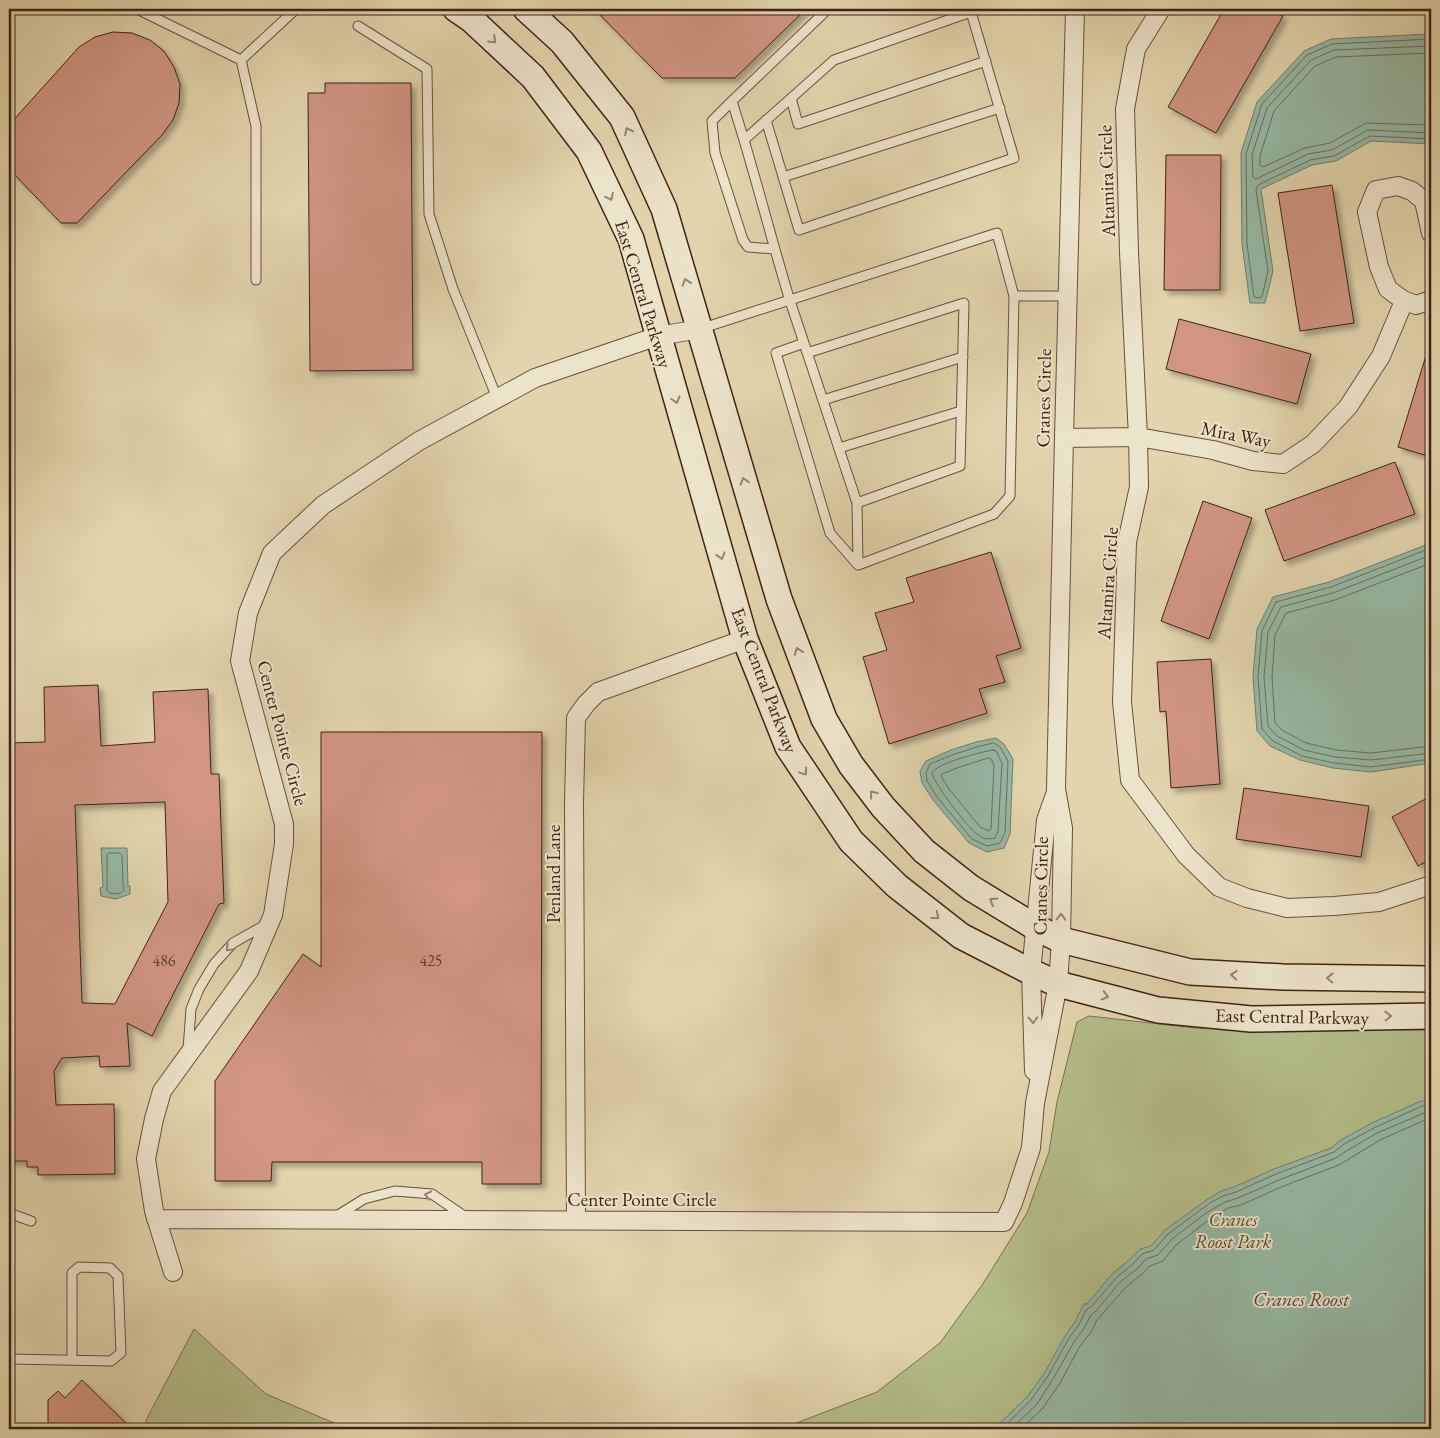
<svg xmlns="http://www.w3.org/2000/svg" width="1440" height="1438" viewBox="0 0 1440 1438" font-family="'EB Garamond',serif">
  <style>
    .green { fill: #b4bd89; stroke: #7a7050 }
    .water { fill: #96b9a5; stroke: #737d6d }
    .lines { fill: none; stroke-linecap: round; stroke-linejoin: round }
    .shore { stroke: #6a6e5e; stroke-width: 1 }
    .building { fill: #d19581; stroke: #3f2318; fill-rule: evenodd; filter: url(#shadow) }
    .service-casing { stroke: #68503d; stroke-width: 11 }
    .minor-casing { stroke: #68503d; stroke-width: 20 }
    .secondary-casing { stroke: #3f2318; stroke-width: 28 }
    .service { stroke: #ece4ca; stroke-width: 9 }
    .minor { stroke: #ece4ca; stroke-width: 18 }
    .secondary { stroke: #ece4ca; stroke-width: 25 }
    .oneway { stroke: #968471 }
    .labels { text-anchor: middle; stroke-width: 4; stroke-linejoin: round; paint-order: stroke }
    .number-label { font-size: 16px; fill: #644032 }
    .street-label { font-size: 19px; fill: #3f2318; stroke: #ece4ca }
    .park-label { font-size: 19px; font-style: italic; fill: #5c4a34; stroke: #ece4ca }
    .water-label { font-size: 20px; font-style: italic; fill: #55483b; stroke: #ece4ca }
  </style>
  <defs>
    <filter id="shadow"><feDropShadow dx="4.5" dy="4.5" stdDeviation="2.5" flood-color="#0004"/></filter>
  </defs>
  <rect width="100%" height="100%" fill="#e2d5ad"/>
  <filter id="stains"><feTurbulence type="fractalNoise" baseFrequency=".004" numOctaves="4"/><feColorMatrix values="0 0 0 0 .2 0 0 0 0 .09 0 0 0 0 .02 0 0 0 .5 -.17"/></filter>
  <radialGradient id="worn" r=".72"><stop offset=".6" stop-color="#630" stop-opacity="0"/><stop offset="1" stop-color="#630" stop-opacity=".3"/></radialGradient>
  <path class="green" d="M1089,1016L1195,1028L1431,1030V1429H781L877,1392L940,1343L982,1285L1027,1213L1049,1152L1057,1102L1077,1022Z
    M194,1329L266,1394L348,1429H147L146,1420Z"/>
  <path class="water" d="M1430,34L1431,36V144L1371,141L1336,161L1312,165L1261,189L1273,271L1265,303H1250L1242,244L1241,153L1257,102L1304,51L1331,39Z
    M1431,543V763L1371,772L1333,768L1300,760L1270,746L1257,731L1253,677L1257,629L1273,597L1329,582Z
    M996,738L1004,744L1013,759L1010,834L1004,848L987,852L969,843L933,800L922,783L920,771L926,761L951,750L976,742Z
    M101,848H127L128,886H130V894L116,899L101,896L100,888L103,887Z
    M1421,1101H1431V1429H994L1027,1397L1044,1374L1065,1336L1075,1322L1084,1304H1087L1112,1274L1129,1260L1140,1249L1151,1246L1165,1230L1208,1199L1221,1191L1234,1187L1274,1169L1331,1148L1341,1140L1372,1123Z"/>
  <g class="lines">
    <path class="shore" d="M1431,39L1332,44L1307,55L1262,104L1246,154L1247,244L1254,297L1260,298L1262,297L1268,271L1256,190L1258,185L1310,160L1334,156L1370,136L1431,139
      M1431,46L1334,50L1311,60L1267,108L1252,155L1253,177L1256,179L1308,154L1332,150L1368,130L1431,133
      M1431,53L1336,57L1315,66L1274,111L1260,156V165L1263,167L1305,148L1330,143L1366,123L1431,125
      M1431,548L1331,587L1276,602L1262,631L1258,677L1262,729L1273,741L1302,756L1334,763L1371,767L1431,759
      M1431,555L1333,593L1281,607L1268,632L1264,677L1268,726L1277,736L1304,750L1335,757L1371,760L1431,753
      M1431,563L1335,600L1286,613L1275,635L1272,677L1275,723L1282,730L1306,743L1336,750L1371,753L1431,746
      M994,743L1000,747L1008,761L1005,833L1000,843L987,846L972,839L937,797L927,781L926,773L930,764L952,755L977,747Z
      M993,750L996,751L1002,763L998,831L995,838C988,840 983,839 977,834C968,828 934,784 932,773C937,763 981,752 993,750Z
      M989,758L991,759L994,765L991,829L989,831L980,827L949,789L941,776L942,774L957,768Z
      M109,853H120L122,855L123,886L124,890C121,895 111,895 107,891V855Z
      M1002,1429L1031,1400L1048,1376L1069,1338L1079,1325L1086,1310L1091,1307L1116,1278L1133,1264L1142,1254L1154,1250L1168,1234L1210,1203L1223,1196L1236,1192L1276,1174L1334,1152L1344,1144L1374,1128L1422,1106H1431
      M1011,1429L1037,1404L1053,1379L1074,1342L1084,1328L1091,1315L1096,1311L1120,1282L1137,1269L1146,1259L1158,1255L1172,1239L1206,1213L1225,1202L1238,1198L1279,1180L1336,1158L1348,1150L1377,1133L1424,1113L1431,1112
      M1021,1429L1043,1408L1060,1383L1080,1346L1091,1332L1097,1320L1126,1287L1141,1275L1150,1266L1163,1261L1176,1245L1210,1219L1228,1208L1241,1205L1281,1187L1339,1165L1380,1140L1425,1120H1431"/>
  </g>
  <path class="building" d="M594,9H806L735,78H662Z
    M1224,9H1271L1283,16L1216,133L1168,107Z
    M113,32L132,33L150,40L164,51L174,67L180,84L179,103L173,120L162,135L77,223H61L9,169V125L79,47L95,37Z
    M325,83H411L413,370L310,371L308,93H325Z
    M1166,155H1221L1220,290H1164Z
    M1332,185L1354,323L1300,331L1278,193Z
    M1179,319L1311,354L1297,404L1166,369Z
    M1428,349L1431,350V457L1398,447Z
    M1395,462L1415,514L1284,561L1265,510Z
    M1203,501L1252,518L1209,639L1161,621Z
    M991,552L1021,648L996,656L1005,682L979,689L987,713L889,744L863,657L887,650L875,613L914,602L906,578Z
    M1211,659L1220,784L1171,788L1166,711L1160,712L1157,662Z
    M98,685L101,746L155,742L153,692L208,689L211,774H219L224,903L219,904L152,1036L127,1023L130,1066L100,1067L99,1056L62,1058L54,1071L56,1105L114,1104L115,1174L38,1175V1167H27V1161H9V743L45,742L44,687ZM165,802L168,902L115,1004L82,1003L75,805Z
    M321,732H542L541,1184H482V1162H272L271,1181H215V1081L303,954L321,967Z
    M1244,788L1369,806L1361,857L1236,839Z
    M1431,796V859L1418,866L1392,817Z
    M82,1380L132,1429H48V1400L58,1391L65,1398Z"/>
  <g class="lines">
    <g class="service-casing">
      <path id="service" d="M137,9L241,60L296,9
        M358,26L427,69L429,214L453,289L497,398
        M241,60L256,126V280
        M791,98L798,124L986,61
        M732,101L712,121L715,153L743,240L748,247L775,249
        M766,120L799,230L1014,158L971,12L834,60L744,140C760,194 774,248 790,301C812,369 835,436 857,503L960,466L964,303L807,353
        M744,140L732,101L828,9H831
        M783,177L1000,108
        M700,329L997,233L1014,296H1067
        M804,343L776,353L830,533L858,565
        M823,400L963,357
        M839,448L961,411
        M857,503L858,565L994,514L1010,496L1014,296
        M188,1050L191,1009L199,989L214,964L233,943L267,924
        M9,1213L31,1221
        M335,1217L364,1199L395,1191L432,1194L467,1218
        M9,1359L111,1361L121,1353L118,1276L110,1268L79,1267L72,1273V1360"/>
    </g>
    <g class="minor-casing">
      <path id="minor" d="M1161,9L1136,49L1125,109L1129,252L1138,437L1139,487L1127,542L1122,702L1130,780L1186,855L1219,887L1247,898L1287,908L1334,906L1379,902L1431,885
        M1431,233L1424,201L1412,191L1398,186L1376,190L1367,212L1379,267L1388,289L1403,300L1416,305L1431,300
        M1064,438L1138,437L1213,450L1253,461L1283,464L1313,444L1348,407L1381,356L1402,306L1403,300
        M1034,1071L1031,972L1046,820L1056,792
        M156,1219L1004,1222L1013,1203L1031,1148L1035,1103L1058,984L1061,940L1063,828L1056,789L1064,438L1075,9
        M576,1220L574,803L576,718L586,704L598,692L745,639
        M173,1272L154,1211L146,1159L154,1119L162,1091L249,971L273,915L284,844V824L240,661L248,613L272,553L323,505L419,441L535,378L658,336L700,329"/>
    </g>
    <g class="secondary-casing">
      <path id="secondary" d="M456,9L472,20L533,77L589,151L631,239L745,639L788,747L851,841L897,886L961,936L1031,972L1058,984L1158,1010L1251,1019L1431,1016
        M526,9L562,42L622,117L664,209L779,599L824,719L851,765L883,807L924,851L971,888L1035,927L1061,940L1190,972L1283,977L1431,979"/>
    </g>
    <use href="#service" class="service"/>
    <use href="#minor" class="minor"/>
    <use href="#secondary" class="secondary"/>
  </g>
  <defs><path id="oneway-chevron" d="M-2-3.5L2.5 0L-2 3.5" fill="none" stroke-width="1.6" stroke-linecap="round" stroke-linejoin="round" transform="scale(1.25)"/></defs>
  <g class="oneway">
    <use href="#oneway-chevron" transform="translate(493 40) rotate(43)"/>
    <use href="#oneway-chevron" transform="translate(628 131) rotate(-115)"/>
    <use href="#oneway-chevron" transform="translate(610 197) rotate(64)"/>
    <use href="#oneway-chevron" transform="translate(686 282) rotate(-107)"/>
    <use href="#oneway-chevron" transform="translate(676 400) rotate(74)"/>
    <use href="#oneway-chevron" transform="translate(744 481) rotate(-106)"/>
    <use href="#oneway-chevron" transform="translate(721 556) rotate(74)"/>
    <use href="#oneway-chevron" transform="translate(798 651) rotate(-110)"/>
    <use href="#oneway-chevron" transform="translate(804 772) rotate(56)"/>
    <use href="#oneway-chevron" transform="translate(873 794) rotate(-128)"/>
    <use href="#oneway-chevron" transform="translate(993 901) rotate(-148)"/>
    <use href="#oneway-chevron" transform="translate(936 916) rotate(38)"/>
    <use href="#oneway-chevron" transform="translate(1061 917) rotate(-89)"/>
    <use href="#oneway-chevron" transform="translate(229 948) rotate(134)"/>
    <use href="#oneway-chevron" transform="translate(1234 975) rotate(-177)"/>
    <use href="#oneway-chevron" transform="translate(1330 978) rotate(-179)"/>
    <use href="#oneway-chevron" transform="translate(1105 996) rotate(15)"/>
    <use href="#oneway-chevron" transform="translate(1388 1016) rotate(-1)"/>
    <use href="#oneway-chevron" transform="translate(1033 1020) rotate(88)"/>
    <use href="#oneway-chevron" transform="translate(428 1195) rotate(-167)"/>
  </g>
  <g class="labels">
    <g class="number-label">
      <text x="164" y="966">486</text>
      <text x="431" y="966">425</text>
    </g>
    <g class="street-label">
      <text transform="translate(1106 181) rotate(-92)" y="7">Altamira Circle</text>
      <text transform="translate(644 294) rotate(73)" y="7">East Central Parkway</text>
      <text transform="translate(1043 398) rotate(-89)" y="7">Cranes Circle</text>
      <text transform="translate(1236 434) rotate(11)" y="7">Mira Way</text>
      <text transform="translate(1107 583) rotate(-86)" y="7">Altamira Circle</text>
      <text transform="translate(765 680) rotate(69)" y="7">East Central Parkway</text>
      <text transform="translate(283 733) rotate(75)" y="7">Center Pointe Circle</text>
      <text transform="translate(553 874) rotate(-90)" y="7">Penland Lane</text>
      <text transform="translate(1040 886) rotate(-89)" y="7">Cranes Circle</text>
      <text transform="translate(1292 1016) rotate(1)" y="7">East Central Parkway</text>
      <text x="642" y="1206">Center Pointe Circle</text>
    </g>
    <g class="park-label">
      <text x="1233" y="1226">Cranes<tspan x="1233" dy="22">Roost Park</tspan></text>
    </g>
    <g class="water-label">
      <text x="1301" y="1306">Cranes Roost</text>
    </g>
  </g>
  <rect width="1440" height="1438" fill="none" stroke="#e2d5ad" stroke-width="30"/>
  <rect x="10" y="10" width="1420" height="1418" fill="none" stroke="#3f2318" stroke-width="2.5"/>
  <rect x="15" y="15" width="1410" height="1408" fill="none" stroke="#3f2318"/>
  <rect width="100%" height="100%" filter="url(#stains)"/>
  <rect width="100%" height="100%" fill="url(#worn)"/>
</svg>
